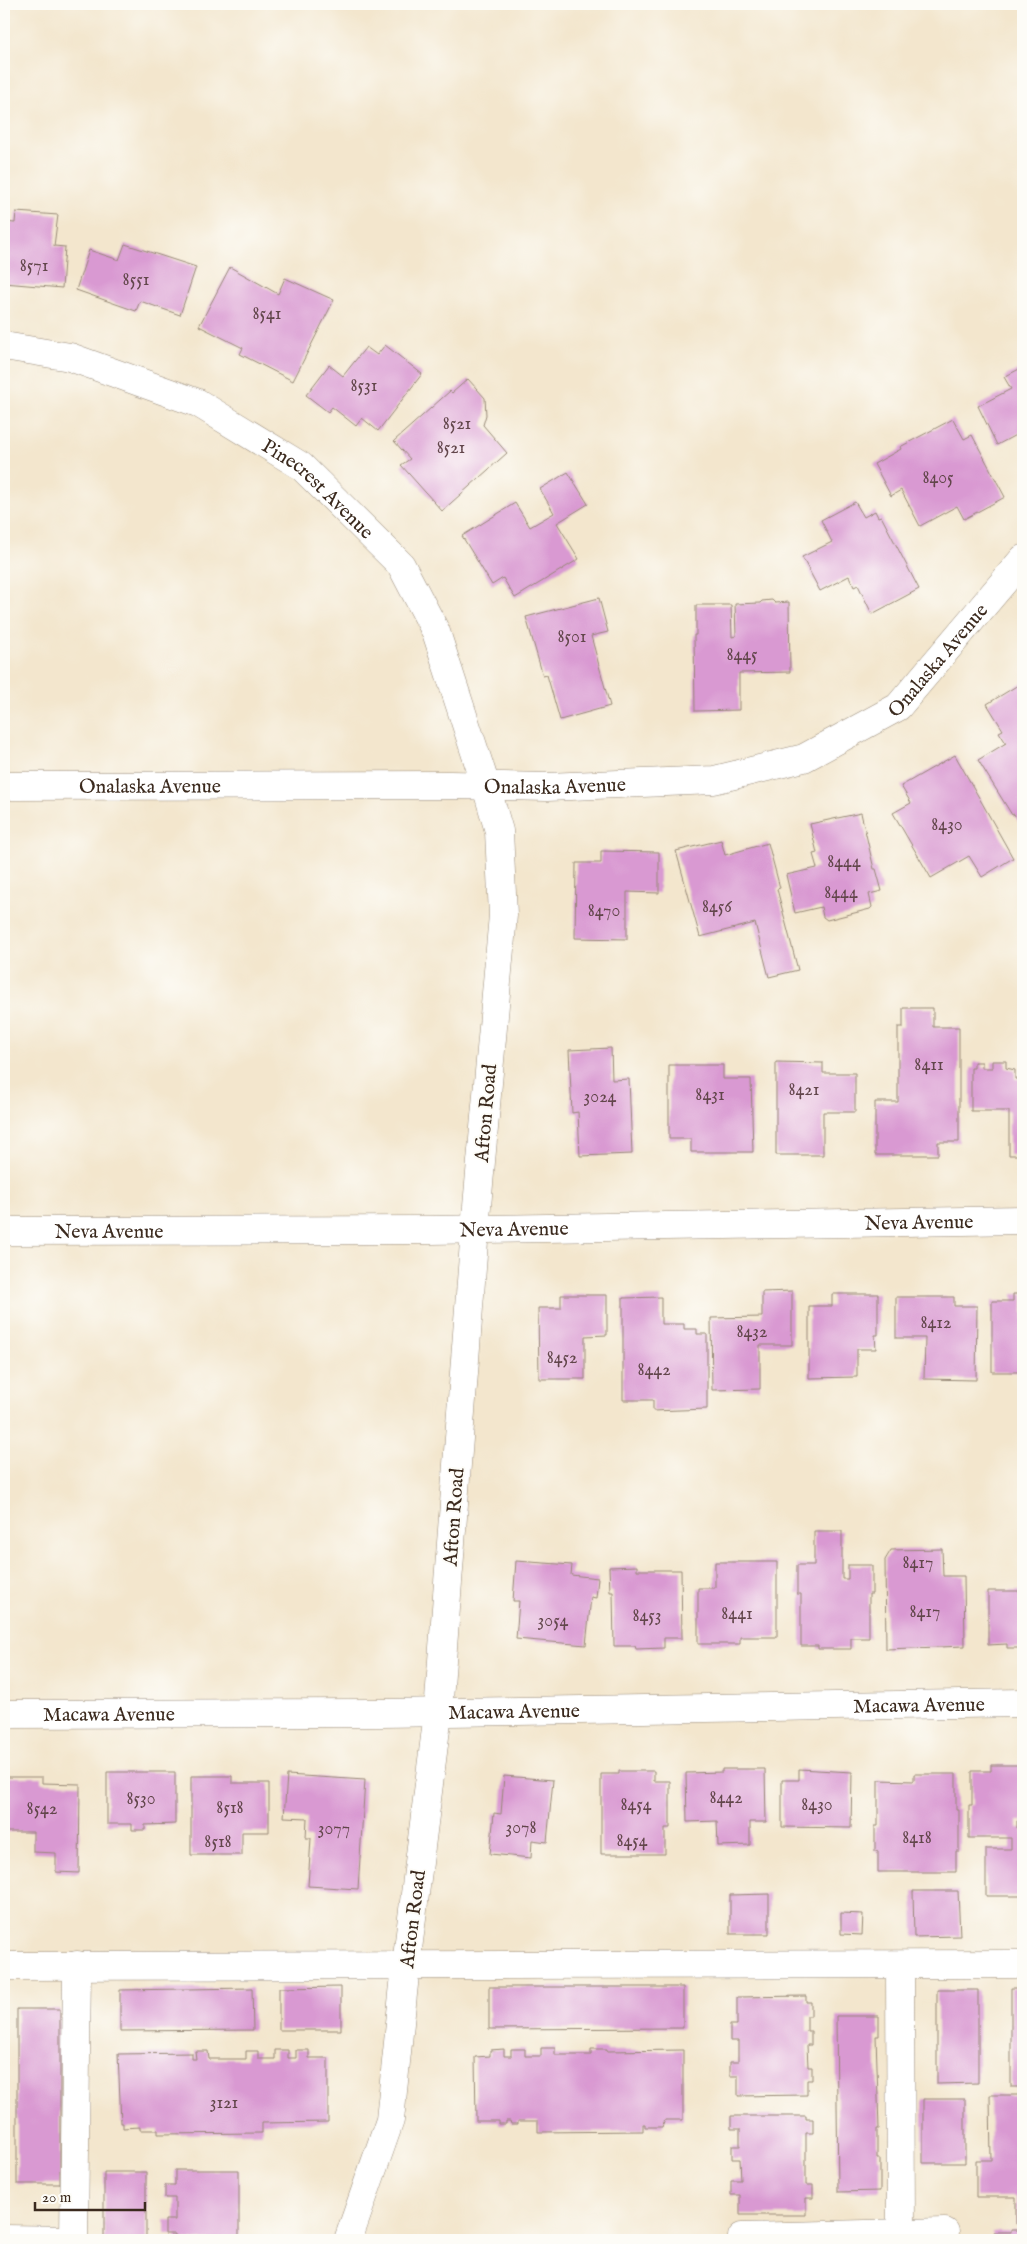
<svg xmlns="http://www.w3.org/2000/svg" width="1027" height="2244" viewBox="0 0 1027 2244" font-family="'IM FELL English',serif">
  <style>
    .building { fill: #d999d2 }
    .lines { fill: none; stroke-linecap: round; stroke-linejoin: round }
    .minor-casing { stroke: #978876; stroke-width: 29 }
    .minor { stroke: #fff; stroke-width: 28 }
    .labels { text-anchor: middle; stroke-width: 4; stroke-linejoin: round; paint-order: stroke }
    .number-label { font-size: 18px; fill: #62464b }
    .street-label { font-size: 20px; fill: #3b2a1e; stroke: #fdfcf7 }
  </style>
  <rect width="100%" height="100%" fill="#fdfcf7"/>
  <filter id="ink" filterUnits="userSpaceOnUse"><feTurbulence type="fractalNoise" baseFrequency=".02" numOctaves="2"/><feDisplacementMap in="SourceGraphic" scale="10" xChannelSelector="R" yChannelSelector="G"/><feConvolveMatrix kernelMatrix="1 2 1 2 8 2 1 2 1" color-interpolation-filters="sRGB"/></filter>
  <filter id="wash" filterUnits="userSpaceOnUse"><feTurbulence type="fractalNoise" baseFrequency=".0096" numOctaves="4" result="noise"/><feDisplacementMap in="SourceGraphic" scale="20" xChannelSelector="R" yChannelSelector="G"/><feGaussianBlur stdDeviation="1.12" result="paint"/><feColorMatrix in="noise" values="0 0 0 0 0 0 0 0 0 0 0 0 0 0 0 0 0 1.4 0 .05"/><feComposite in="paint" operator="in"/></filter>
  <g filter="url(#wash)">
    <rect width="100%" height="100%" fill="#f3e6cd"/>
    <g id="blocks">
      <path class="building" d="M16,212L58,215L54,246L65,247L62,288L4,283V222L15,223Z
        M125,244L196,267L180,315L140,301L136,311L76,290L89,250L119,260Z
        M230,267L278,294L285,278L334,300L293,381L240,354L243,348L199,326Z
        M385,345L422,374L378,431L362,418L356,426L332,407L328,412L306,395L329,365L343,376L366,347L377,355Z
        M1023,367V431L997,445L978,406L1011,389L1004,377Z
        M468,379L485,398L486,415L483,425L507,453L442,511L401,465L410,459L394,441L450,391L452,393Z
        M953,419L964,439L972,435L1005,497L964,519L957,506L920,526L901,490L891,496L874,464L901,449L900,447Z
        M568,472L588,504L557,523L579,559L515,598L503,578L492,585L462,536L515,503L530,527L554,513L540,489Z
        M855,502L864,517L875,511L878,517L881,516L919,589L872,614L858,585L854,587L849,576L820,591L802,557L832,542L821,520Z
        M599,598L608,632L591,636L610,706L560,720L547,675L543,676L526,617Z
        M772,600L775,603L789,602L790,672L739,673V710L695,711L694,635H696V605H731L732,637L736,636L735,604L760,603L762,601Z
        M1023,682V830L1014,814L1012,815L978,760L1006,743L999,732L1003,730L987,704Z
        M955,755L1013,858L982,877L969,856L931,878L893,813L911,803L901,786Z
        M861,813L874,869H876L882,891L869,894L872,907L870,909L827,920L823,917L821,907L795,913L786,875L817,868L813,854L817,853L810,824Z
        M721,840L725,855L768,843L780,888L777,889L798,970L769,977L755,923L700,937L676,851Z
        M601,851L659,852V893L627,892V939L575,938L576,863H601Z
        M903,1008H933V1027H959V1142H938V1155H875V1102H898V1027H903Z
        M611,1048L612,1080L629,1079L632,1154L580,1156L578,1112L572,1113L569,1050Z
        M992,1061H1006V1068L1015,1070V1079H1023V1155H1009V1111H971V1068H974V1062H982V1068H992Z
        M776,1062L823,1063V1073H855V1112H823V1155H776Z
        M669,1065H723V1079H751L753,1152H691V1139H669Z
        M792,1291V1345H760V1389L712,1390L711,1318L762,1317V1292Z
        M832,1294H878V1335H875L876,1349H857V1377L809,1378V1306H832Z
        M1013,1294H1023V1372H992V1301H1013Z
        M561,1295H607V1335L585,1336V1379H539L538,1308H561Z
        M661,1297V1324H684V1329H697V1334H707V1409L653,1411V1400H623V1298Z
        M896,1297H954V1306H977L976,1380L924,1379L925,1338H896Z
        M814,1531H842V1579H848V1565H872V1594H869V1638H851V1649H818V1646H801V1594H797V1565H814Z
        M942,1549L943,1576H964L965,1646L886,1649L885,1560L891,1550Z
        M516,1561L572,1565L571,1575L598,1578L596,1598L591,1597L586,1645L516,1639L519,1601H513Z
        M715,1562H777V1637H740V1644H698V1588H715Z
        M637,1566V1570H681L682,1638H664V1648L636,1649L635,1646H614L613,1592H610L609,1567Z
        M988,1591H1023V1648H1007V1644L988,1645Z
        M991,1765H1023V1821H1017V1828H1023V1896H986V1849H1011V1838H969V1805H972V1771H991Z
        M722,1769H765L766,1822H750V1845L718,1846L717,1821L687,1822L686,1773L722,1772Z
        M799,1769L852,1772L851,1828L782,1827V1780H799Z
        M619,1771H654V1781H670V1828H665V1854H601V1774H619Z
        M107,1772H175V1824L145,1825V1830H132V1824H107Z
        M914,1774H956V1810H959V1851H956V1872H878V1851H875V1826H878V1780L914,1781Z
        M287,1775L365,1780L358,1889L308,1886L311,1838H306L307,1818L284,1817Z
        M191,1776H232V1783H269V1832H242V1855H191Z
        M504,1776L553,1780L547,1842L532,1840L531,1858L490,1854L494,1813L501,1814Z
        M4,1777H42V1783L80,1784L79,1873L56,1872V1853L33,1852V1832H4Z
        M913,1891H958L960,1936L914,1937Z
        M769,1894V1934H730V1895Z
        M841,1913L863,1914L862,1935L841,1934Z
        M341,1987V2030H279V1988Z
        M489,1987H683V2028L489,2029Z
        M252,1988L253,2030L120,2031V1990Z
        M1011,1988H1023V2087H1011Z
        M937,1990H978V2083L937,2084Z
        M806,1996V2002H811V2016H807V2031H811V2045H807L808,2067H812V2080H807V2095L738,2096V2076H730V2062H738V2041H730V2025H737V1997Z
        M17,2009H60V2184H17Z
        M836,2016H879V2036H876L879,2129H877V2159H880V2191L838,2192Z
        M541,2048H555V2055H591V2049H607V2051L683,2050V2120H665L662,2127H645V2124H643V2131L538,2132V2121H518V2124H511L510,2121H506V2124H499V2121H476L475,2057L490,2056V2050L504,2049V2056H511V2049H525V2056H541Z
        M275,2050H288V2058H296V2050H309V2058H328V2122L262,2123V2133L158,2134V2130H140V2127L123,2128V2123H121L118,2054L192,2053V2059H196L195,2051H208L209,2059H246V2051H258V2059H275Z
        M990,2095H1023V2224H1016V2197H976V2160H991Z
        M923,2099H965V2163H923Z
        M731,2116H806V2119H813V2133H806V2185H813V2198H806V2215H740V2195H731V2180H741L740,2159H732V2146H740V2129H731Z
        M175,2170H239V2240H175V2234H165V2220H175V2198H165V2185H175Z
        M104,2172H146V2240H104Z
        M1011,2230H1023V2240H993V2232H1011Z"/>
    </g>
  </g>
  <g filter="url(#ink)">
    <use href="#blocks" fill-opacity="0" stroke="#978876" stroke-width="1"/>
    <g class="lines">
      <g class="minor-casing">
        <g id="minor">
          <path id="s1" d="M4,346L70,357L198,403L301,466L401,565L436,632L486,786L499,831L503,915L475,1229L438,1713L406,1965L390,2120L348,2240"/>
          <path id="s2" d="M4,786L450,785L547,787L714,780L804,758L898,707L1023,559"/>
          <path id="s3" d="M4,1231L432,1230L1023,1220"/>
          <path id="s4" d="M4,1714L383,1713L1023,1703"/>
          <path d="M900,1965L901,2232"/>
          <path d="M4,1966L1023,1964"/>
          <path d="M742,2237L945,2232"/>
          <path d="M4,2239L74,2240"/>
          <path d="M74,2240L77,1965"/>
        </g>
      </g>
      <use href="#minor" class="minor"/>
    </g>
  </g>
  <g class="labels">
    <g class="number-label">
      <text x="34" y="271">8571</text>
      <text x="136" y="285">8551</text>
      <text x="267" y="319">8541</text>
      <text x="364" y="391">8531</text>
      <text x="457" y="429">8521</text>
      <text x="451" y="453">8521</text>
      <text x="938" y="483">8405</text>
      <text x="572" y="642">8501</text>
      <text x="742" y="660">8445</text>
      <text x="947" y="830">8430</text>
      <text x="844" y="867">8444</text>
      <text x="841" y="898">8444</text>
      <text x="717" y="912">8456</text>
      <text x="604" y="916">8470</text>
      <text x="929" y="1070">8411</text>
      <text x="804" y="1095">8421</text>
      <text x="710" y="1100">8431</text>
      <text x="600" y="1102">3024</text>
      <text x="936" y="1328">8412</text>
      <text x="752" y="1337">8432</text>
      <text x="562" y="1363">8452</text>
      <text x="654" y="1375">8442</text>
      <text x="918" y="1568">8417</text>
      <text x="925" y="1617">8417</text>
      <text x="737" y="1619">8441</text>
      <text x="647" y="1621">8453</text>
      <text x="553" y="1626">3054</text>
      <text x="726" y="1803">8442</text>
      <text x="141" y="1804">8530</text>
      <text x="636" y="1810">8454</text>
      <text x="817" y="1810">8430</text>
      <text x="230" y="1813">8518</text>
      <text x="42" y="1814">8542</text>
      <text x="521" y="1833">3078</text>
      <text x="334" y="1834">3077</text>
      <text x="917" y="1843">8418</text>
      <text x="632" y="1846">8454</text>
      <text x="218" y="1847">8518</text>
      <text x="224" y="2108">3121</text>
    </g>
    <g class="street-label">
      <text dy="7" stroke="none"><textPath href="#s1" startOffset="351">Pinecrest Avenue</textPath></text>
      <text dy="7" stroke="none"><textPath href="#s2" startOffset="971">Onalaska Avenue</textPath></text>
      <text dy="7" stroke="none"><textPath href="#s2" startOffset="551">Onalaska Avenue</textPath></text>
      <text dy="7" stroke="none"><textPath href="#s2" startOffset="146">Onalaska Avenue</textPath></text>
      <text transform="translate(485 1113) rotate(-85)" y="7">Afton Road</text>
      <text dy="7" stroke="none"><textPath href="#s3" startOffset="915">Neva Avenue</textPath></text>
      <text dy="7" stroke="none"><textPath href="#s3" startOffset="510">Neva Avenue</textPath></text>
      <text dy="7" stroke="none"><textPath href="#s3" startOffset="105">Neva Avenue</textPath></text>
      <text transform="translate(453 1517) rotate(-86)" y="7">Afton Road</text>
      <text dy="7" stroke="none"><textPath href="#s4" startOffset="915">Macawa Avenue</textPath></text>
      <text dy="7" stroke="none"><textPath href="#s4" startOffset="510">Macawa Avenue</textPath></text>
      <text dy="7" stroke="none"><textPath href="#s4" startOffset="105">Macawa Avenue</textPath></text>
      <text transform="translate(412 1919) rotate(-83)" y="7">Afton Road</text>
    </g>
  </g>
  <rect width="1027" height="2244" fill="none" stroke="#fdfcf7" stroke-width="20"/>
  <path d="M35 2202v8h110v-8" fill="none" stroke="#3b2a1e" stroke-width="2.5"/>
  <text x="42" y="2202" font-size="15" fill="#3b2a1e" stroke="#fdfcf7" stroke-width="4" paint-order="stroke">20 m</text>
</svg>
